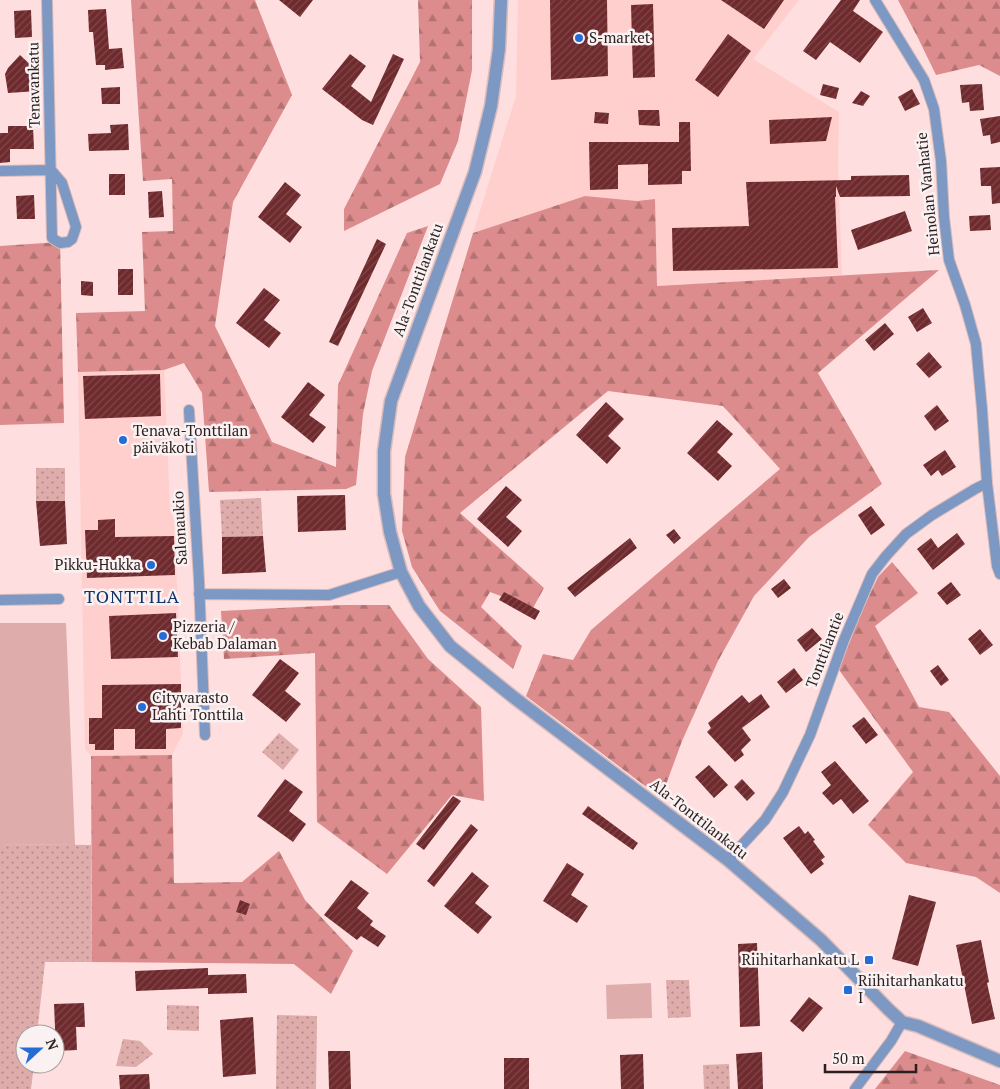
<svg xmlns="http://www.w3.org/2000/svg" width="1000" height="1089" viewBox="0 0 1000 1089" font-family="'PT Serif',serif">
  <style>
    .built { fill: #ffcfce }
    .grass { fill: #deacab }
    .forest { fill: url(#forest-firs) }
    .park { fill: url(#park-dots) }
    .building { fill: url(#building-hatch) }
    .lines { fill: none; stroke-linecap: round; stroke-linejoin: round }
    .minor-casing { stroke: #d8bbbb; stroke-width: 12 }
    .tertiary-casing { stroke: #d8bbbb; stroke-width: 15 }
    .minor { stroke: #7c98c3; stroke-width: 10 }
    .tertiary { stroke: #7c98c3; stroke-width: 12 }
    .poi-dot { fill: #256cd7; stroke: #faf2f2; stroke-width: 2 }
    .labels { text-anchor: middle; stroke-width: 5; stroke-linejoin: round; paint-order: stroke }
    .poi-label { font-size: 15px; fill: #2c1e1e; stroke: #faf2f2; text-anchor: start }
    .street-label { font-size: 15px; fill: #2c1e1e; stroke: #faf2f2 }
    .quarter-label { font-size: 18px; letter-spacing: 1px; fill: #123368; stroke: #faf2f2 }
  </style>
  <defs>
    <pattern id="forest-firs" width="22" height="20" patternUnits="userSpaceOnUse" patternTransform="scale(1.25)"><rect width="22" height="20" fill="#dc8c8c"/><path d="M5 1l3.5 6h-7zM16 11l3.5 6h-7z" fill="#b37272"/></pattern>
    <pattern id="park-dots" width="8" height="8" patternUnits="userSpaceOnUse" patternTransform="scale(1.25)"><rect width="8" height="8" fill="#deacab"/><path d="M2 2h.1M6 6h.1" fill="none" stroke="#b48b8b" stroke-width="1.8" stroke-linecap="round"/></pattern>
    <pattern id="building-hatch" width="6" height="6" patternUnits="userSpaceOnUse" patternTransform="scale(1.25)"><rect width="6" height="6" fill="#6f2a2e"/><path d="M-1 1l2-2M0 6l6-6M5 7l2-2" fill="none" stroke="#7f474a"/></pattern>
  </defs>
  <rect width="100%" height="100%" fill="#fedede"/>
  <path class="built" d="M518,0H799L753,59L839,112L838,167L842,275L657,286L654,199L637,201L585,196L473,233L516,96Z
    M164,370L170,509L174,522L178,605L183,733L172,755L91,756L85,749L78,372Z"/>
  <path class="grass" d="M0,623H66L75,845L0,844Z
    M651,983L652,1018L607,1019L606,985Z"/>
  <path class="forest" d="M131,0H255L292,95L233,202L215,326L272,442L336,467L338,385L407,233L428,226L372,371L363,414L356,485L346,489L209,492L202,393L184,363L164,370L78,372L76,313L145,311L142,232L173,231L172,179L143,181Z
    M418,0H472V70L458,141L440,184L344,231V209L420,62Z
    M898,0H1000V76L979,65L936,75L918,38Z
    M585,196L637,201L655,199L657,286L939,270L818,373L882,484L809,537L754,596L718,661L682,741L661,798L526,696L543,654L573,660L591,630L780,469L723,406L608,391L460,513L544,588L533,608L490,592L481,607L522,646L513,669L440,611L412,567L402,531L405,457L473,233Z
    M60,242L64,423L0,425V246Z
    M892,562L918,593L875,626L919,707L949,712L1000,776V893L976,877L906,863L868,825L913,772L839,670L860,615L878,577Z
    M342,605H389L428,659L481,707L484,801L452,795L387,874L317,822L315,653L224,659L221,611Z
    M172,755L174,883L242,882L279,851L305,900L353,951L331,994L294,964L92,962L91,756Z
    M905,1051L1000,1085V1089H875Z"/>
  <path class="park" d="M36,468H65V501H36Z
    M261,498L263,536L222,537L220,500Z
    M279,733L299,750L283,770L262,752Z
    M0,844L91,845L92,962H45L37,1034H25V1064H34L31,1089H0Z
    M666,980H689L691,1017L668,1018Z
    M167,1005L199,1006V1031L167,1030Z
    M277,1015L317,1016L316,1089H276Z
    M123,1039L140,1041L153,1054L136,1067L116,1066Z
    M729,1064L730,1089H704L703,1065Z"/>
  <path class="building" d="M279,0H313L300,17Z
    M550,0H607L608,76L551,80Z
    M721,0H784L764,29Z
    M841,0H860L853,11L883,32L860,63L830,42L816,60L803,51Z
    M653,4L655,77L633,78L631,5Z
    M106,9L109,49L122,48L124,68L105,70V65H96L93,32H89L88,10Z
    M31,10L32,37L15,38L14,11Z
    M728,34L751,51L718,97L695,80Z
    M350,54L366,66L351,86L371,102L393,54L404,59L373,125L362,120L322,89Z
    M20,55L37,71L38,91L8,93L5,74L8,68Z
    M823,84L839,88L836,99L820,95Z
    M982,84L984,110L970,111L969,102L962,103L960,85Z
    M120,87V104H102L101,88Z
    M912,89L920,104L905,111L898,97Z
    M861,91L870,96L863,106L852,103Z
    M638,110H659L660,126L639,125Z
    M595,112L609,113L608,124L594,123Z
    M1000,116V142L991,144L990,135L983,136L980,119Z
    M832,117L826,141L770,144L769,120Z
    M679,122H690L691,171H682V184L648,185V164L618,165V189L590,190L589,142H679Z
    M128,124L129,150L89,151L88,134L111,133L110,125Z
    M8,126H33L34,149H10V162L0,163V133H8Z
    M1000,167V203L992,204L991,186H981L980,168Z
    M109,174H125V195H109Z
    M909,175L910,196L840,197L836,186V197H835L838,268L673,271L672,228L749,226L746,182L851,180V176Z
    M285,182L301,195L286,214L302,227L290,243L258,217Z
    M162,191L164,217L149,218L148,192Z
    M34,195L35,219H17L16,196Z
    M905,211L912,231L858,250L851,230Z
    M990,215L991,230L970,231L969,216Z
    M377,239L386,244L338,346L329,342Z
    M118,269H133V295H118Z
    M81,281L93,282V296L81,295Z
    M264,288L280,300L264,320L281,333L269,348L236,323Z
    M923,308L932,323L917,332L908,317Z
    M885,323L894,334L874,351L865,340Z
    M929,352L942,367L929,378L916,364Z
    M160,374L161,416L85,419L83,376Z
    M308,382L325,395L309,415L326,427L313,443L281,417Z
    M606,402L624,419L608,436L621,448L607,464L576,435Z
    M937,405L949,421L935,431L924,416Z
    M717,420L733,434L717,452L732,466L718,481L687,453Z
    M945,450L956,467L942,476L938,470L931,476L923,465Z
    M506,486L522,500L506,517L522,531L508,547L477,519Z
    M345,495L346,530L298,532L297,496Z
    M36,501H65L67,544L40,546Z
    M871,506L885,525L871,535L858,515Z
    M115,519V537L174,536L175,575L87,578L85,530H98V520Z
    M674,529L681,538L674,544L666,535Z
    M957,533L965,544L933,570L917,549L931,538L938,548Z
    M263,536L266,572L222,574V537Z
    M630,538L637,548L575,597L567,588Z
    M784,579L791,588L778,598L771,589Z
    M951,582L961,595L947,605L937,593Z
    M504,592L540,611L535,620L499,600Z
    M176,613L178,657L111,659L109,616Z
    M812,628L822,639L806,652L797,640Z
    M980,629L993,645L980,655L968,639Z
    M280,659L299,673L285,691L301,704L286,722L252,695Z
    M938,665L949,680L941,686L930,671Z
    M794,668L803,680L786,693L777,682Z
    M181,684V728L166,729V749H135V729H114V750H95V744H89V718H102V685Z
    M761,694L770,707L742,728L751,740L741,750L744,755L735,762L707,732L711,728L708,723L742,695L749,703Z
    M864,717L878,735L866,744L852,726Z
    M835,761L869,801L853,814L841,799L833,805L822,793L831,785L821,772Z
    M709,765L728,785L714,798L695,777Z
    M285,779L303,792L289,811L306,824L293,842L257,816Z
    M742,779L755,793L747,801L734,787Z
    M453,796L461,801L424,850L416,844Z
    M588,806L638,843L633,850L582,814Z
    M471,824L478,830L434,887L427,881Z
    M799,826L805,834L808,831L815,840L813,841L825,857L821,860L824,864L811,874L783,838Z
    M567,863L584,874L571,895L588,906L577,923L543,901Z
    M472,872L489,886L475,903L492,917L478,934L444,906Z
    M351,880L369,893L357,908L373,921L370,925L386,936L378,947L361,936L357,940L324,915Z
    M909,895L936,902L918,966L892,959Z
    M240,900L250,904L246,915L236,912Z
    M981,940L989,982L987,983L995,1019L972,1024L956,945Z
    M757,943L760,1026L740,1027L738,944Z
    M208,968V975L246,974L247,993L208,994V988L136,991L135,971Z
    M809,997L823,1008L803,1032L790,1021Z
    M84,1003L85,1027H76L77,1050L56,1051L54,1004Z
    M253,1017L256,1074L223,1077L220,1020Z
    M328,1051H350L351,1089H329Z
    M762,1052L763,1089H738L736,1054Z
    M643,1054L644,1089H621L620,1055Z
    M504,1058H529V1089H504Z
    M149,1074L150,1089H120L119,1075Z"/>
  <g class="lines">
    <g class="minor-casing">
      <path id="minor" d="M875,0L924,80L934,109L941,161L944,217L949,260L965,305L976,344L982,409L987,483L997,566L1000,574
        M0,171L51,170L62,183L76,227L72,239L68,242L60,243L52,238L47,0
        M189,410L199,580L205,735
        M199,594L329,595L401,572
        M0,600L59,599
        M728,860L765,820L783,792L810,735L844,640L872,574L886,556L906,534L932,515L975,489L987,483
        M855,1089L891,1041L902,1022"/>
    </g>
    <g class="tertiary-casing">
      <path id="tertiary" d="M501,0L499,49L491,106L475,172L391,401L384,451V494L390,532L401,572L419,606L450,646L512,696L728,860L821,940L888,1009L902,1022L918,1026L1000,1061"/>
    </g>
    <use href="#minor" class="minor"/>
    <use href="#tertiary" class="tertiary"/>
  </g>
  <g class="poi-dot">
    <circle cx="579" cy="38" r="5"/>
    <circle cx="123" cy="440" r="5"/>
    <circle cx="151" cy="565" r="5"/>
    <circle cx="163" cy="636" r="5"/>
    <circle cx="142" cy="707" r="5"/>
    <rect x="864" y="955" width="10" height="10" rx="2.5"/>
    <rect x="843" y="985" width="10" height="10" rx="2.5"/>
  </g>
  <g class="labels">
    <g class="poi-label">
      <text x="589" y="43">S-market</text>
      <text x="133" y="436">Tenava-Tonttilan<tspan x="133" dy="17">päiväkoti</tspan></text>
      <text x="141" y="570" text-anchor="end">Pikku-Hukka</text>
      <text x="173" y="632">Pizzeria /<tspan x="173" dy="17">Kebab Dalaman</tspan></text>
      <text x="152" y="703">Cityvarasto<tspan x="152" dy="17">Lahti Tonttila</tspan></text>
      <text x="859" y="965" text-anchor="end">Riihitarhankatu L</text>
      <text x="858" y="986">Riihitarhankatu<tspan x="858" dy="17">I</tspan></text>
    </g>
    <g class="street-label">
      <text transform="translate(34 85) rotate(-91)" y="5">Tenavankatu</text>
      <text transform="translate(928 194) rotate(-96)" y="5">Heinolan Vanhatie</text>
      <text transform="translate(418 280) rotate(-70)" y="5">Ala-Tonttilankatu</text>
      <text transform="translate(180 528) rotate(-93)" y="5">Salonaukio</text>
      <text transform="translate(825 650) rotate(-69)" y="5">Tonttilantie</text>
      <text transform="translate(699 819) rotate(38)" y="5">Ala-Tonttilankatu</text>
    </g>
    <g class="quarter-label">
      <text x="132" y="603">TONTTILA</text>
    </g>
  </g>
  <g transform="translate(40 1049) rotate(69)"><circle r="24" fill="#faf2f2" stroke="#a89d9d"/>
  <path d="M0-4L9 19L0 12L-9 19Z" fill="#256cd7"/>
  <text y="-8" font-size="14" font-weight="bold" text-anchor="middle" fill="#2c1e1e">N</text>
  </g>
  <path d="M825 1064v8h91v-8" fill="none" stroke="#2c1e1e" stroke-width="2.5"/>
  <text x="832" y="1064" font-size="15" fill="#2c1e1e" stroke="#faf2f2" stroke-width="4" paint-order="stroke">50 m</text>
</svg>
